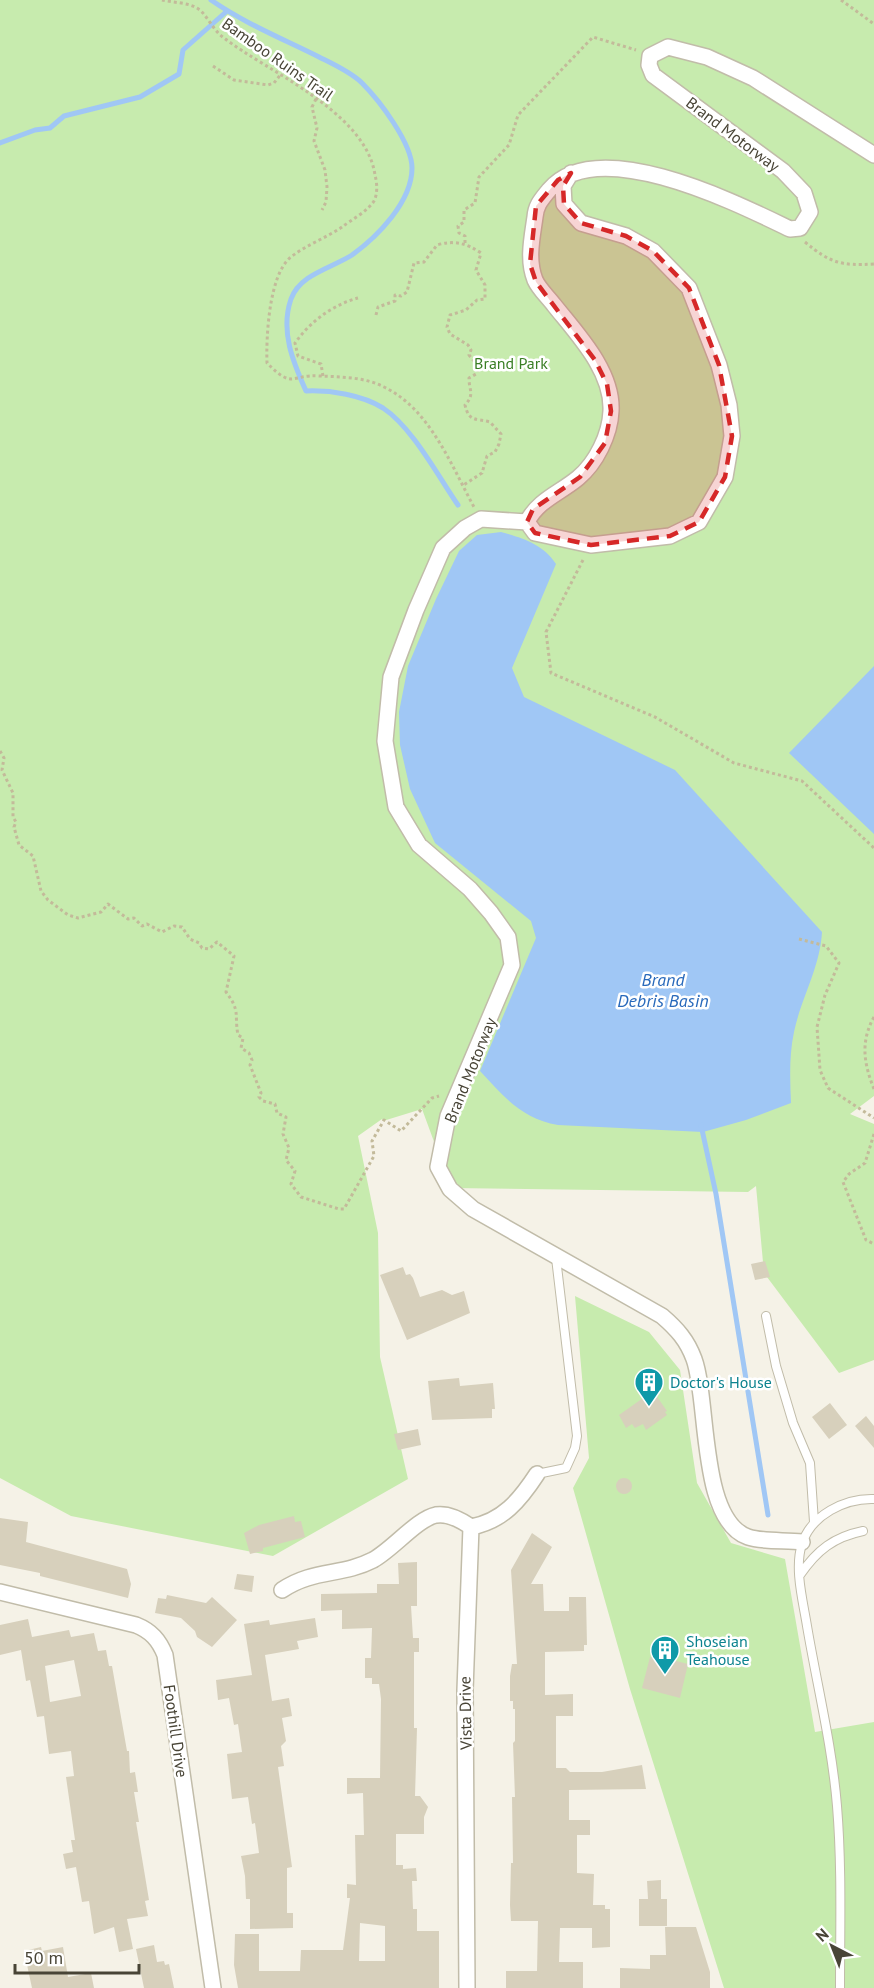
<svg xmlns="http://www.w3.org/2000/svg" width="874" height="1988" viewBox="0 0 874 1988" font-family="'PT Sans',sans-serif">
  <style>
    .green { fill: #c7ebae }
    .water { fill: #a0c7f5 }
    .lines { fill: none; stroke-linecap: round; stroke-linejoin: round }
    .stream { stroke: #a0c7f5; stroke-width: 5 }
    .building { fill: #d7d0bc; fill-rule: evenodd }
    .service-casing { stroke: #c1bca9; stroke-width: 10 }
    .minor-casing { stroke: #c1bca9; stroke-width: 18 }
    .path { stroke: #c3ba9a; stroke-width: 3; stroke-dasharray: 3 3; stroke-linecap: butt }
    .service { stroke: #fff; stroke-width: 8 }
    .minor { stroke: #fff; stroke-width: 15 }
    .marked { fill: #d62828; fill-opacity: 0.2; stroke: #d62828; stroke-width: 4.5; stroke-dasharray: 12 8; stroke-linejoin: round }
    .labels { text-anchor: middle; stroke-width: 5; stroke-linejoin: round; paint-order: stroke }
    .street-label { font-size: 16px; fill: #484436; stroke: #fff }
    .park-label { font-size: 16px; fill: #3a7e25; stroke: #fff }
    .culture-label { font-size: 16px; fill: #0d838f; stroke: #fff; text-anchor: start }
    .water-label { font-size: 18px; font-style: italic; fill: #2869bb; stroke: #fff }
  </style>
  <rect width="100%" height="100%" fill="#f5f2e7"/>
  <path class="green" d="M0,0H874V1096L850,1114L874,1124V1360L839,1373L764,1273L756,1186L748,1192L451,1188L422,1109L383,1121L382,1119L358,1136L378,1233L380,1357L408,1479L273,1556L71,1516L0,1478Z
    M575,1296L649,1332L680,1370L697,1483L731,1543L785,1559L815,1732L874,1722V1988H724L630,1689L573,1488L589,1458Z"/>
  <path class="water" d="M501,532C523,538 543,544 556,564L512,668L524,697L675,770L822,932C820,968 801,998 794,1032C789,1056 790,1079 791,1103L746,1120L703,1132L558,1125C522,1119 504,1097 480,1071L536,938L531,921L435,843L410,789L400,745L399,712L408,666L436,599L459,551L477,535Z
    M874,666V834L789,753Z"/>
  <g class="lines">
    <path class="stream" d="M211,0C244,23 283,39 319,57C333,64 351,72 362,83C379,100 412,143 412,168C412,202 377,237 352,255C332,268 300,274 291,299C280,331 293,362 306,391C331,390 362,395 383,408C412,427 438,476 458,505
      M0,143L35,130L50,128L64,116L140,97L179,74L183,50L227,11
      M701,1125L716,1194L768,1515"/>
  </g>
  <path class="building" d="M765,1261L770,1277L755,1280L751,1264Z
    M403,1267L406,1275L410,1274L413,1278L420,1297L442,1290L452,1295L464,1291L470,1313L407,1340L380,1275Z
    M459,1378L460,1386L493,1383L495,1409H492V1418L432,1420L428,1381Z
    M653,1391L667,1411L665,1412L667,1415L646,1430L643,1424L635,1428L632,1424L626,1428L619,1415Z
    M830,1403L847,1425L829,1439L812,1417Z
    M866,1416L874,1426V1448L855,1426Z
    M418,1429L421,1445L398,1450L394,1434Z
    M616 1486a8 8 0 1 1 16 0a8 8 0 1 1-16 0Z
    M294,1516L295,1522L301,1521L305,1537L263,1548V1551L250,1554L244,1533L259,1525Z
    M0,1518L28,1522L26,1542L127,1569L131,1584L128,1598L40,1576V1573L0,1565Z
    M532,1533L552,1547L531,1584H543L544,1611H569V1597H586L587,1645H584V1651L545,1652V1695L573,1694V1716H556V1768H566L570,1772H602L642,1765L646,1789L569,1790V1820H590V1835H577V1873L594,1874L593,1905H605V1909H610V1947L592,1948V1928H560L559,1962H583V1988H506V1971H537L538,1921H511L510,1905L511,1863H513L512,1797H515L513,1743L515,1741V1709H513V1701H510V1676L512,1664H517L511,1570Z
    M417,1562V1606H411L413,1638H419V1652H414V1728H417L415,1796H420L428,1807L424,1817V1834H396V1865H403V1869L416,1868L417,1881H412L413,1909H417V1931H439V1988H238L234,1965L235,1934H259V1971H300L301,1950H343L350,1898H347V1884L356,1885L355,1835H364L363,1793L347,1794V1778H380L381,1699L379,1684H372V1678H365V1658H371L372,1628L342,1629V1610L321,1611V1594L377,1593V1584H399L398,1563ZM360,1923L385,1926V1961H359Z
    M237,1574L254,1576L252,1592L234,1589Z
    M167,1595L206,1603L212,1597L237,1620L212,1647L197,1637L195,1631L181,1618L155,1613L158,1598L166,1599Z
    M315,1618L318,1637L297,1641L299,1649L265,1655L272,1701L289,1698L292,1716L282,1718L286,1741L281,1746L284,1766L278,1767L292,1867L287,1868V1913H293V1928L250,1929V1899H246L245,1876L241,1856L259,1853L255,1823L252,1824L248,1797L232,1799L227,1754L242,1752L238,1724L234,1725L229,1698L218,1700L216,1680L252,1675L244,1624L269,1620L270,1625Z
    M28,1619L32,1637L69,1630L71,1637L94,1633L98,1651L106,1650L109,1666H112L127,1751H129L130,1773L135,1772L138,1792H134L139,1822H136L149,1900L145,1901L148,1916L127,1919L133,1949L119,1952L114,1927L94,1934L89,1901L82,1902L76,1867L66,1869L63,1854L73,1852L71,1840H75L66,1777L74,1776L71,1751L49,1754L44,1716L37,1717L30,1680L26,1681L21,1650L0,1655V1625ZM74,1660L81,1696L50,1702L45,1666Z
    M659,1652L677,1656L676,1661L688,1664L680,1698L642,1688L650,1657L657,1659Z
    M661,1880V1899H667V1926H639V1899H648L647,1881Z
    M665,1927H696L710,1972V1988H620V1968L650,1969V1955H666Z
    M154,1945L157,1962L164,1961L165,1965L169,1964L174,1988H144L136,1949Z
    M41,1947L42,1951L63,1947L68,1977L91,1973L94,1988H32L24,1951Z"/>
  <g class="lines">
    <g class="service-casing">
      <path id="service" d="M766,1316L776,1366L793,1423L810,1463L814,1522
        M537,1474L566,1468L575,1448L577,1436L556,1258
        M800,1575C817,1550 834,1537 863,1531
        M840,1988C840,1928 842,1866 837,1806C832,1745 817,1685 807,1626C803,1601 794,1568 802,1544C811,1515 845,1498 874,1499"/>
    </g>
    <g class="minor-casing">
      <path id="minor" d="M527,522L481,519L465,528L443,548L416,610L391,677L385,741L396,807L419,845L470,889L491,913L508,937L512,965L448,1116L438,1167L450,1189L473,1209L662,1316C677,1329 687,1340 694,1359C709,1400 699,1520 748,1537C763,1542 785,1540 802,1542
        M527,522C538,500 560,493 578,478C596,463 610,435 611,411C613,371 577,334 554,305C548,297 539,289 535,280C527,260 532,238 535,217C536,205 541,200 549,190C597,133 736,203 790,229L800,228L810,212L804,193L783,171L653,75L649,65L650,56L668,47L707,57L753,78L874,155
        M527,522L535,533L591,545L670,536L699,522L725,477L732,436L729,405L719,365L689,288L653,251L626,236L581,223L564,204L563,186L571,173
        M471,1527C503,1521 520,1500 537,1474
        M282,1590C313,1569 342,1576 373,1560C393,1549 417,1519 436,1515C449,1513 461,1520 471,1527
        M0,1592L136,1625C151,1631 159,1640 165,1655L213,1988
        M467,1988L465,1690L471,1527"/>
    </g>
    <path class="path" d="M162,0C174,3 191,2 201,11C209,19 214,31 224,38C268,72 366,112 375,175C377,183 378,193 374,201C368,211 351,220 342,227C326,238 306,245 291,257C269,274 266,337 267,363C294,390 290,374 320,376C341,377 365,377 384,387C430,409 451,465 474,507
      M841,0L874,24
      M213,66L234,80L268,85L274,83L281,74
      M316,99L312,107L317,128L314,141L325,170L327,187L326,202L322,210
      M805,242C830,263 841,266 874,264
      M465,243V236L459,233L458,226L464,222V210L475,203L479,177L509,145L518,115L593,37L636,50
      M376,315L378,307L395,301V295L401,296L407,292L414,263L424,262L437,245C454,240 466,243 481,253L476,270L485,285V299L477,300L466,310L450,315L447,327L450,334L468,345L471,350L469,355L479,367L476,374L469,378C469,391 475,394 465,405C469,422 475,418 490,422L501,434L499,444L495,452L487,456L482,473L462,486
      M323,376L321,364L298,356L295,343C310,322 332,305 358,298
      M583,560L546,632L551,673L655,717L734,763L802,781L874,848
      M0,751L4,758L2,770L13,793V817L16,822L14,827L19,845L33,856L41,891L48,900L68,915L78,918L101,912L108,904L128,919L134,918L142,926L147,924L162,932L174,926L182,927L190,939L199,943L202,948L209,949L217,942L234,956L226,992C241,1012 234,1014 238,1035L243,1038L241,1048L249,1053L252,1060L250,1065L261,1093L259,1097L263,1101L275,1104L277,1113L286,1117L283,1134L289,1148L286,1160L295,1171L291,1184L301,1197L339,1209H344L374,1156L372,1141L384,1120L401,1131L432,1098L439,1096
      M799,939L826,946L839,963L825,995L817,1027L820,1070L828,1088L874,1118
      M874,1017C860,1042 864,1064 874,1089
      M874,1134L865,1163L849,1174L843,1182L866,1240L874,1244"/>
    <use href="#service" class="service"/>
    <use href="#minor" class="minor"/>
  </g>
  <path class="marked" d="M571,173L563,186L564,204L581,223L626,236L653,251L689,288L719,365L732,436L725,477L699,522L670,536L591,545L535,533L527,522L533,509L580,477L605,443L611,411L607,384L595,360L536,282L530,264L536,206L558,180Z"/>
  <defs>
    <g id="building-pin" transform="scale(1.5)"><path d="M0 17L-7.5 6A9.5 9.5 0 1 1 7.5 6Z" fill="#0f9aa8" stroke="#fff"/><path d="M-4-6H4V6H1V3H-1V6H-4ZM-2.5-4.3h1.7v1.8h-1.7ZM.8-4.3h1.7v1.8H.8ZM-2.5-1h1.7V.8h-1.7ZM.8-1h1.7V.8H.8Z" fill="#fff"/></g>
  </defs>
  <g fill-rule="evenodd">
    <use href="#building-pin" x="649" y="1382"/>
    <use href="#building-pin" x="665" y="1650"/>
  </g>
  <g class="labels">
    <g class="street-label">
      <text transform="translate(278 59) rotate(35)" y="6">Bamboo Ruins Trail</text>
      <text transform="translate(733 134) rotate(37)" y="6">Brand Motorway</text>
      <text transform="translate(470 1070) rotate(-68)" y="6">Brand Motorway</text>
      <text transform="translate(465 1713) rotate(-91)" y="6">Vista Drive</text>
      <text transform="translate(176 1731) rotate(82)" y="6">Foothill Drive</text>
    </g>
    <g class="park-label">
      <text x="511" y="369">Brand Park</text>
    </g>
    <g class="culture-label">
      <text x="670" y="1388">Doctor's House</text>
      <text x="686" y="1647">Shoseian<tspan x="686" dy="18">Teahouse</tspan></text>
    </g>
    <g class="water-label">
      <text x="663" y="986">Brand<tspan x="663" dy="21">Debris Basin</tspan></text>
    </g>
  </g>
  <g transform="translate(832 1946) rotate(318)" stroke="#ffffff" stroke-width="4.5" paint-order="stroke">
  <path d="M0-4.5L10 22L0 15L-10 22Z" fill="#484436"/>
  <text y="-9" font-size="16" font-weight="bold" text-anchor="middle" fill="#484436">N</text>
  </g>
  <path d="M15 1964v9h124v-9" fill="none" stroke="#484436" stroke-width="3"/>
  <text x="24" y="1964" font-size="18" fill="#484436" stroke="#ffffff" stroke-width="4.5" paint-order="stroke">50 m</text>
</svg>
